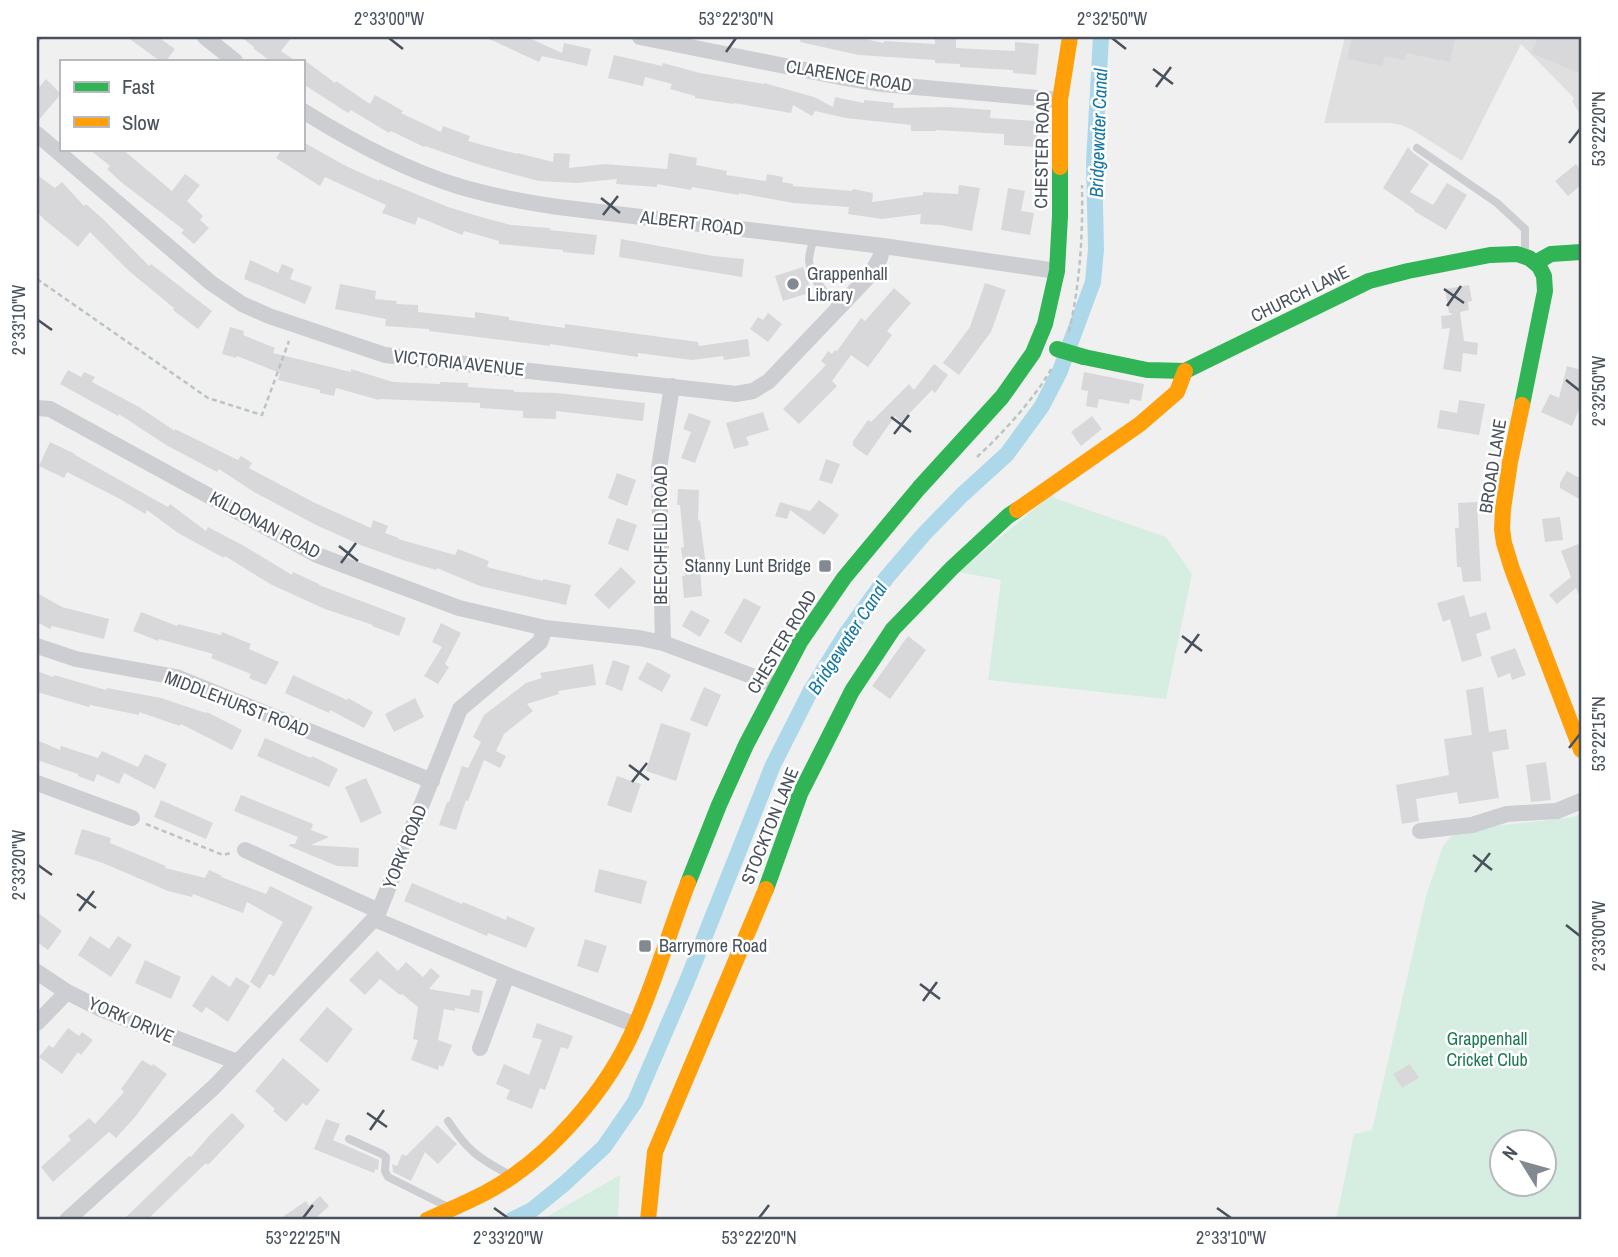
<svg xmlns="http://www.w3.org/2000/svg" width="1618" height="1257" viewBox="0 0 1618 1257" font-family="'Archivo Narrow',sans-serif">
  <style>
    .education { fill: #dfdfe0 }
    .green { fill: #d6eee1; fill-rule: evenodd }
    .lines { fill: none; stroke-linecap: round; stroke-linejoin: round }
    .canal { stroke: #add8ea; stroke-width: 16 }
    .building { fill: #d8d8da }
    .path { stroke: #bac5c2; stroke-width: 2.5; stroke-dasharray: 5 3.5; stroke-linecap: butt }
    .lane { stroke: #ccced1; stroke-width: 8 }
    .street { stroke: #ccced1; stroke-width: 16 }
    .fast { stroke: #30b455; stroke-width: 16 }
    .slow { stroke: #ff9f0a; stroke-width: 16 }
    .fast-bridge { stroke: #30b455; stroke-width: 16 }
    .ticks { fill: none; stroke: #48515c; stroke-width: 2.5 }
    .poi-dot { fill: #838990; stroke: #fff; stroke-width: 2.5 }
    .labels { text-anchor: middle; stroke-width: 5; stroke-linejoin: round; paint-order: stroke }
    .street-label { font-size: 18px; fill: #48515c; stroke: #fff }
    .poi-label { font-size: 18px; fill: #48515c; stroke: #fff; text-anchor: start }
    .park-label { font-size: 18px; fill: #1d7953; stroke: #fff }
    .water-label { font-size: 19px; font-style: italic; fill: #1578a2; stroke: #fff }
    .neatline { fill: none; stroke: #48515c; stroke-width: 2.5 }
    .ticks-label { font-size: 18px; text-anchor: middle; fill: #48515c }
  </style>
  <rect width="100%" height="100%" fill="#f1f0f0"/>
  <path class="education" d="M1345,37H1581V116L1572,101L1574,98L1521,44L1462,161L1411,129L1401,125L1390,123H1324Z"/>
  <path class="green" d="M1051,495L1057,499L1166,537L1192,574L1166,699L988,680L1001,580L959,572Z
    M1581,813V1220H1336L1354,1134L1372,1130L1426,896L1443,846L1453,834L1494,826L1574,817ZM1502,1142H1544V1184H1502Z
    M620,1175L618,1220H541Z"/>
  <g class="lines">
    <path class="canal" d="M512,1220L532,1210L564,1184L604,1147L635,1102L687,981L773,765L810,692L846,634L887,577L924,534L962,495L1007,454L1042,406L1060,371L1093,282L1096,249L1094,162L1101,37"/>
  </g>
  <path class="building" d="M127,37H158L175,49L166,61H160Z
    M241,37H292L281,51L296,61H270L253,48L254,47Z
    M485,37H527L562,53L564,43L591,49L587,66L542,56L539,62Z
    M801,37H855L884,43V41L935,44V38L956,39V48L1015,51V42L1039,44L1036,75L1013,73V70L960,67V64L935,63V60L859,55L800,42Z
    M1352,37H1446L1455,39L1450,62L1406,53L1405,60L1385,56L1382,66L1347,59Z
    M1538,37H1581V74L1531,53Z
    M614,55L662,66L663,63L700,73L764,84V83L814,97L833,107L835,97L864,103V100L894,103L893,108L948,107L991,110L990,118L1037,121L1036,147L1004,145V134L936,130V131H911V125L846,118L815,111L812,116L793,105L791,113L734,103V104L695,98V96L670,89L672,84L645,77L643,86L608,78Z
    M303,59L335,83L336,81L370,104L375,95L403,111L401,113L441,132L443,126L470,136L468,141L517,154V153L553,162L554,153L570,154L569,168L605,164L667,169L669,153L697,158L696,165L727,171L726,175L766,181L767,174L783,177L782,182L793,184V186L852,191L853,189L873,193L872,202L923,195V192L958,194L959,185L980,188L972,231L941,225L920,224L921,214L882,219L848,214L849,207L793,203L739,193V195L692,187L691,190L657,184V187L616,184L617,179L576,183L539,181L512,174L474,163L425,146L424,147L391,131L389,133L351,110L348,113L303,84Z
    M46,79L61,94L37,122V90Z
    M303,142L346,166L379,181V179L448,207L481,217L511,225L550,228V230L597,235L594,255L563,252V250L499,244V241L464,231L462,235L418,217L415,225L399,219L382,213L386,205L325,177L320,186L276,158L282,149H303Z
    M1408,147L1413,153L1429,164L1410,192L1433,205L1447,183L1467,195L1446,230L1414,211L1415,210L1383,188Z
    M89,149H122L172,191L185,174L200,185L187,201L203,216L200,220L209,228L194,244L181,233L184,230L121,182L107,169L110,166Z
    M1576,164L1581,170V185L1568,196L1555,181Z
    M37,175L55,188L62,182L84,206L86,204L104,220L149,266L151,264L212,311L198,329L173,310L174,308L129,271L90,232L78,247L45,220L37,212Z
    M1008,188L1025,191L1021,211L1034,213L1030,235L1001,230Z
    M621,239L713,256L744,259L742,277L619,257Z
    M250,260L278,273L282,264L294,269L290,279L312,287L305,304L244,279Z
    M803,267L812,292L783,301L775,276Z
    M985,283L1006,290L991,332L959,375L943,363L970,327Z
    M340,284L376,291L375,299L397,301L396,304L418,305V312L475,318V312L509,317V320L565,328V324L698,342L699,346L748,339L750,356L724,360L723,356L692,360L638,353V357L550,344V346L429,331V329L385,326L386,319L335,309Z
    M1469,285L1472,301L1468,302L1469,310L1460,312L1464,341L1478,343L1477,355L1463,353L1461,372L1443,369L1450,328L1442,329L1441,316L1451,315L1452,313H1449L1445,289Z
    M894,288L911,303L887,331L892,335L868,367L851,355L832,381L837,386L799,424L783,409L826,365L821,361L828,351L832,354L835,350L837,351L861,318L865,321Z
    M768,313L782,324L768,342L750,329L758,317L763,320Z
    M230,327L244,331L243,335L275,348L273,353L351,372V369L393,382L440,384V382L468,383V387L514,390V392L557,393L645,403L643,421L556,411V419L523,418V411L480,408V403L379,399V400L336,388L334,396L320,393V390L278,380L280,373L237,356L236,358L222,354Z
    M934,364L948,375L935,393L932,390L901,422L895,416L867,456L853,446V441L868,420L871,422L909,384L914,390Z
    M1567,366L1581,370V405L1572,426L1541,412L1550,394L1559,398Z
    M68,370L81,377L84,372L95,377L92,382L139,407L175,431V429L238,460L241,456L252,463L249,468L315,503L371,528L373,520L388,526L385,533L399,538L398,539L455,555L458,549L489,561L487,567L543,581V579L571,585L566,605L480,586L437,568L436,570L406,561L363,546L316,525L254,492L219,469L217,472L166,445L119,414L118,416L60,384Z
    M1084,372L1144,384L1141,401L1130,399L1129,404L1099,399L1097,408L1086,406L1088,391L1081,390Z
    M1459,400L1485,404L1479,435L1437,428L1440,410L1457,413Z
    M763,412L769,430L746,437L749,445L734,449L726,423Z
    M689,413L711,421L695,463L681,458L691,432L683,429Z
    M1092,416L1102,429L1081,446L1071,432Z
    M50,442L75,454V455L168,507L170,504L206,531L208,527L244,546L292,575L293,572L319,584V585L406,618L399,636L372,626L373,625L325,609L272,585L225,556L224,558L178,533L147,510L145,514L120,499L67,472L64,478L39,466Z
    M826,459L840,464L832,484L819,480Z
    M1567,471L1581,479V500L1560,488V483Z
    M617,473L636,480L627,506L608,498Z
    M678,489L699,490L698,521L700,520L706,566L700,567L702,596L684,598L682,576H685L681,548L684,547L680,505H677Z
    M819,500L839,515L824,535L790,510L787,519L775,516L780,502L810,511Z
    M1477,502L1481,581L1463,582L1461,567H1457L1455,528H1459L1458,503Z
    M1560,517L1563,540L1545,542L1542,519Z
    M617,518L637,525L628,551L608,544Z
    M1581,543V600L1576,588L1557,604L1549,595L1571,577L1561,551Z
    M621,567L636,582L609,609L594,595Z
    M37,593L62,607L109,619L104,639L52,626L50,629L37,622Z
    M1464,595L1470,617L1486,612L1491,629L1476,634L1482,656L1462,662L1450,619L1443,622L1437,603Z
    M744,598L761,607L741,643L724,633Z
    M691,610L710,620L700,637L682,626Z
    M141,612L177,626L178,624L221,635L222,632L251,644L249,649L279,662L266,685L249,678L251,674L211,658L213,654L159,639L158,641L133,631Z
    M441,623L461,633L445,664L449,667L438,684L424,676L442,647L432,642Z
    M908,636L926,650L890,699L872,686Z
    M1515,648L1526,675L1512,680L1510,673L1498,678L1490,657Z
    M613,660L630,666L622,691L605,684Z
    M647,662L671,675L662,692L638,679Z
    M593,664L596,685L558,691L559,694L527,704L533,711L504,734L496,751L506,756L500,768L484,760L468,801L466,800L456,830L439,825L447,802H449L462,766L468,768L481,742L473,737L484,715L526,683L542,678L540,673Z
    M37,671L53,677L54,675L106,690L107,688L161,698L206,713L207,712L242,730L232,750L181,724L180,726L139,712V715L90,705L89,707L37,692Z
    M293,675L347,700L348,698L373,712L364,728L330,710L329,713L285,693Z
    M704,687L721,695L707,727L690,720Z
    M1483,687L1489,732L1506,729L1509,749L1492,752L1499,798L1459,804L1457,792L1416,799L1419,821L1402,824L1396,785L1449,775L1444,739L1472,735L1466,690Z
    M415,698L424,717L394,732L385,714Z
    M661,723L691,733L676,781L646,771Z
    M265,738L311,758L312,756L338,769L329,787L257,756Z
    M37,740L60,750L61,746L98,758L102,751L138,767L145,754L167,764L155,789L124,773L119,784L97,774L94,782L78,776V774L37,760Z
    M1546,762L1551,800L1531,802L1526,765Z
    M617,776L641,784L631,813L607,805Z
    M366,778L382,813L361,823L345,787Z
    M241,795L313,824L311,830L329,837L311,845L359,848L358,867L337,866L289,846L290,844H295L298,837L234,811Z
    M161,800L213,823L206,839L154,817Z
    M82,829L111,838L110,843L166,866L165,868L205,878L209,870L222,876L221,877L266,894L270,886L313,907L274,976L269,974L260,989L250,982L283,922L247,902L243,913L193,894L192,897L168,891L103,863L74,854Z
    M599,869L647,881L641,904L594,892Z
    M412,883L462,904L463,902L506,920L507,916L535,928L526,948L488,933L487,936L404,901Z
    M37,912L62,931L48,950L37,942Z
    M90,936L109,949L118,936L132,945L111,977L78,955Z
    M585,939L607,946L598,973L577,966Z
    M377,951L398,971L406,962L423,977L431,968L440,976L429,989L470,996L471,989L483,991L479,1013L455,1008V1011L444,1009L438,1040L452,1045L443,1067L439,1065L438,1070L411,1060L418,1040L413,1039L418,1007L402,994L400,995L380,979L365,995L349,980Z
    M145,960L181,977L171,999L135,983Z
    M212,975L230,987L236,977L250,986L228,1022L206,1007L202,1013L192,1006Z
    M327,1007L353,1029L327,1063L299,1040Z
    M537,1023L573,1036L568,1049L561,1047L545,1090L540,1088L532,1109L506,1099L510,1090L496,1084L504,1064L529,1075L542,1040L532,1037Z
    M68,1028L79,1036L82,1032L93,1040L81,1055L78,1052L62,1074L39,1057L49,1045L53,1048Z
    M283,1058L320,1090L307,1106L303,1103L286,1122L273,1111L275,1109L255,1091Z
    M142,1060L152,1066L153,1064L167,1074L135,1117L116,1138L109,1132L53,1182L41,1167L71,1140L68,1136L89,1118L95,1124L124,1092L121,1089Z
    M1410,1064L1419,1078L1402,1088L1393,1074Z
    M232,1113L245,1126L208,1165L206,1163L147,1220H123L189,1156L191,1157L209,1136Z
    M326,1119L340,1124L333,1140L379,1160L378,1170L375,1169L374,1173L314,1149Z
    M437,1125L457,1144L438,1164L425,1152L411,1181L393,1172L392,1164L397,1166L402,1154L406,1156Z
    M320,1196L329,1206L317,1217L319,1220H278L306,1201L309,1206Z"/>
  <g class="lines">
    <path class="path" d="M37,279L208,398L262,415L289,341
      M1069,332C1080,283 1083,235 1082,185
      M977,457C1003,433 1036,397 1053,366
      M146,824L223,855L231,853"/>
    <path class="lane" d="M37,38L38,37
      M1417,148L1497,203L1525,229V254
      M814,238C812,245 809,253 809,260C810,280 827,294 840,307
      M448,1121C467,1150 478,1158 508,1174
      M349,1139L382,1154L386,1157L385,1171L388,1177L446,1206"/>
    <path class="street" d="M205,37L235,61
      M640,37L840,77L882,84L1060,100
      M303,111C351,141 403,169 458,186C491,196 524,202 558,207L883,246L1057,271
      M37,134L211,283L242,304L269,316L385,355L736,394L753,391L769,381L871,274L880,258L883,246
      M37,408L50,409L317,555L459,608L545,628
      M663,643L659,468L672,386
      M37,646L76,659L176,677L432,781
      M37,783L132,818
      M1420,831L1472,825L1507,814L1557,811L1581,801
      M245,850L379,911
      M374,919L507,975L636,1025
      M37,972L67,992
      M37,1023L67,992L101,1009L237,1062
      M480,1048L507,975
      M67,1220L214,1087L374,919L379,911L460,709L540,642L545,628L639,638L663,643L776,685"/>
    <path class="fast" d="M1535,263L1551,254L1581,252
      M1084,357L1147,370L1185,371L1369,281L1408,271L1490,255L1517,254L1529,258L1539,266L1544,276L1545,291L1522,405
      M688,883L719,805L746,745L800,642L844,578L919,488L1002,397L1033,353L1045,324L1057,271L1060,216V167
      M766,889L800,794L852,691L893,629L952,568L1008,516L1017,510"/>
    <path class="slow" d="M1060,167V100L1070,37
      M1522,405L1510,462L1503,509L1502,529L1504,543L1512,569L1581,750
      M1017,510L1140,424L1177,392L1185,371
      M427,1220C446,1211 466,1203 485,1193C548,1160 609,1089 636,1024C656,978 670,930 688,883
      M648,1220L655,1152L766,889"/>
    <path class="fast-bridge" d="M1057,349L1084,357"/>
  </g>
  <path class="ticks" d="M389,38L403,49M1112,38L1126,49M726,52L736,38M1153,69L1173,84M1156,87L1171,67M1569,143L1580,129M601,198L620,213M603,215L618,196M1444,289L1464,303M1447,306L1461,286M38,320L52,330M1566,380L1580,391M891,417L911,432M894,434L909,415M339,546L358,561M341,563L356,543M1182,636L1202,651M1185,653L1199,634M1569,748L1580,734M629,765L649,780M632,782L647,763M1473,855L1492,870M38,865L52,875M1475,872L1490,853M77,894L96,908M79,911L94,891M1566,925L1580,936M920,984L940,999M923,1001L937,982M367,1113L387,1127M370,1130L384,1110M494,1208L508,1218M1217,1208L1231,1218M303,1218L313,1205M759,1218L769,1205"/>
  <g class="poi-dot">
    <circle cx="793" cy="284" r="7"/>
    <rect x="818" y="559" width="14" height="14" rx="3.5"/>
    <rect x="638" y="939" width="14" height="14" rx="3.5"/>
  </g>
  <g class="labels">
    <g class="street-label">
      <text transform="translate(849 76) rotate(9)" y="6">CLARENCE ROAD</text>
      <text transform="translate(1042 150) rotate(-89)" y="6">CHESTER ROAD</text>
      <text transform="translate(692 223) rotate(7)" y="6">ALBERT ROAD</text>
      <text transform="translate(1300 294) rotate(-26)" y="6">CHURCH LANE</text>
      <text transform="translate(459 363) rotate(6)" y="6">VICTORIA AVENUE</text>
      <text transform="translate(1493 466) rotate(-81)" y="6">BROAD LANE</text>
      <text transform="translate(265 525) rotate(28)" y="6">KILDONAN ROAD</text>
      <text transform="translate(661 535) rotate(-90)" y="6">BEECHFIELD ROAD</text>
      <text transform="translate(782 642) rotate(-59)" y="6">CHESTER ROAD</text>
      <text transform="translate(237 704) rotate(21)" y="6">MIDDLEHURST ROAD</text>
      <text transform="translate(770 826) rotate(-68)" y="6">STOCKTON LANE</text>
      <text transform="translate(405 847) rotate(-68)" y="6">YORK ROAD</text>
      <text transform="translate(131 1020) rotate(23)" y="6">YORK DRIVE</text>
    </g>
    <g class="poi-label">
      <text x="807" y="280">Grappenhall<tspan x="807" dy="21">Library</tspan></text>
      <text x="811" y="572" text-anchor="end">Stanny Lunt Bridge</text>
      <text x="659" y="952">Barrymore Road</text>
    </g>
    <g class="park-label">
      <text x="1487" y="1045">Grappenhall<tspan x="1487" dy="21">Cricket Club</tspan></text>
    </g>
    <g class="water-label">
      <text transform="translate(1098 133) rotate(-88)" y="7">Bridgewater Canal</text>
      <text transform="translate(847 638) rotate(-57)" y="7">Bridgewater Canal</text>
    </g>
  </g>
  <rect width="1618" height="1257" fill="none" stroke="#ffffff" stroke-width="77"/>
  <rect x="60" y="60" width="245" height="91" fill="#ffffff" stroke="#b6b9be" stroke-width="2"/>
  <rect x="74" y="82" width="35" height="10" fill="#30b455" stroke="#b6b9be" stroke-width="2"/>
  <text x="122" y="94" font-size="21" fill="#48515c">Fast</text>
  <rect x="74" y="117" width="35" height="10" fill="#ff9f0a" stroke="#b6b9be" stroke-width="2"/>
  <text x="122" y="130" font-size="21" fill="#48515c">Slow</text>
  <g transform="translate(1523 1163) rotate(307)"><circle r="33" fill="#ffffff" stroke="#b6b9be" stroke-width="2"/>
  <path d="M0-5L12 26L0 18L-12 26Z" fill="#838990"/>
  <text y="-10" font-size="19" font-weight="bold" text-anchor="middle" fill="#48515c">N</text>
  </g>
  <rect x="38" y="38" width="1542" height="1180" class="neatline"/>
  <g class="ticks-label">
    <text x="389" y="25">2°33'00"W</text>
    <text x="736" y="25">53°22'30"N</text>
    <text x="1112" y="25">2°32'50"W</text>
    <text transform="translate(1599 129) rotate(-90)" y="6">53°22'20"N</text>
    <text transform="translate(19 320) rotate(-90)" y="6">2°33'10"W</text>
    <text transform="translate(1599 391) rotate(-90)" y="6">2°32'50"W</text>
    <text transform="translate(1599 734) rotate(-90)" y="6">53°22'15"N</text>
    <text transform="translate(19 865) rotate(-90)" y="6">2°33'20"W</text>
    <text transform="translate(1599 936) rotate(-90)" y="6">2°33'00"W</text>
    <text x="303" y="1244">53°22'25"N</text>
    <text x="508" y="1244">2°33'20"W</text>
    <text x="759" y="1244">53°22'20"N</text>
    <text x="1231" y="1244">2°33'10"W</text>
  </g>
</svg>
